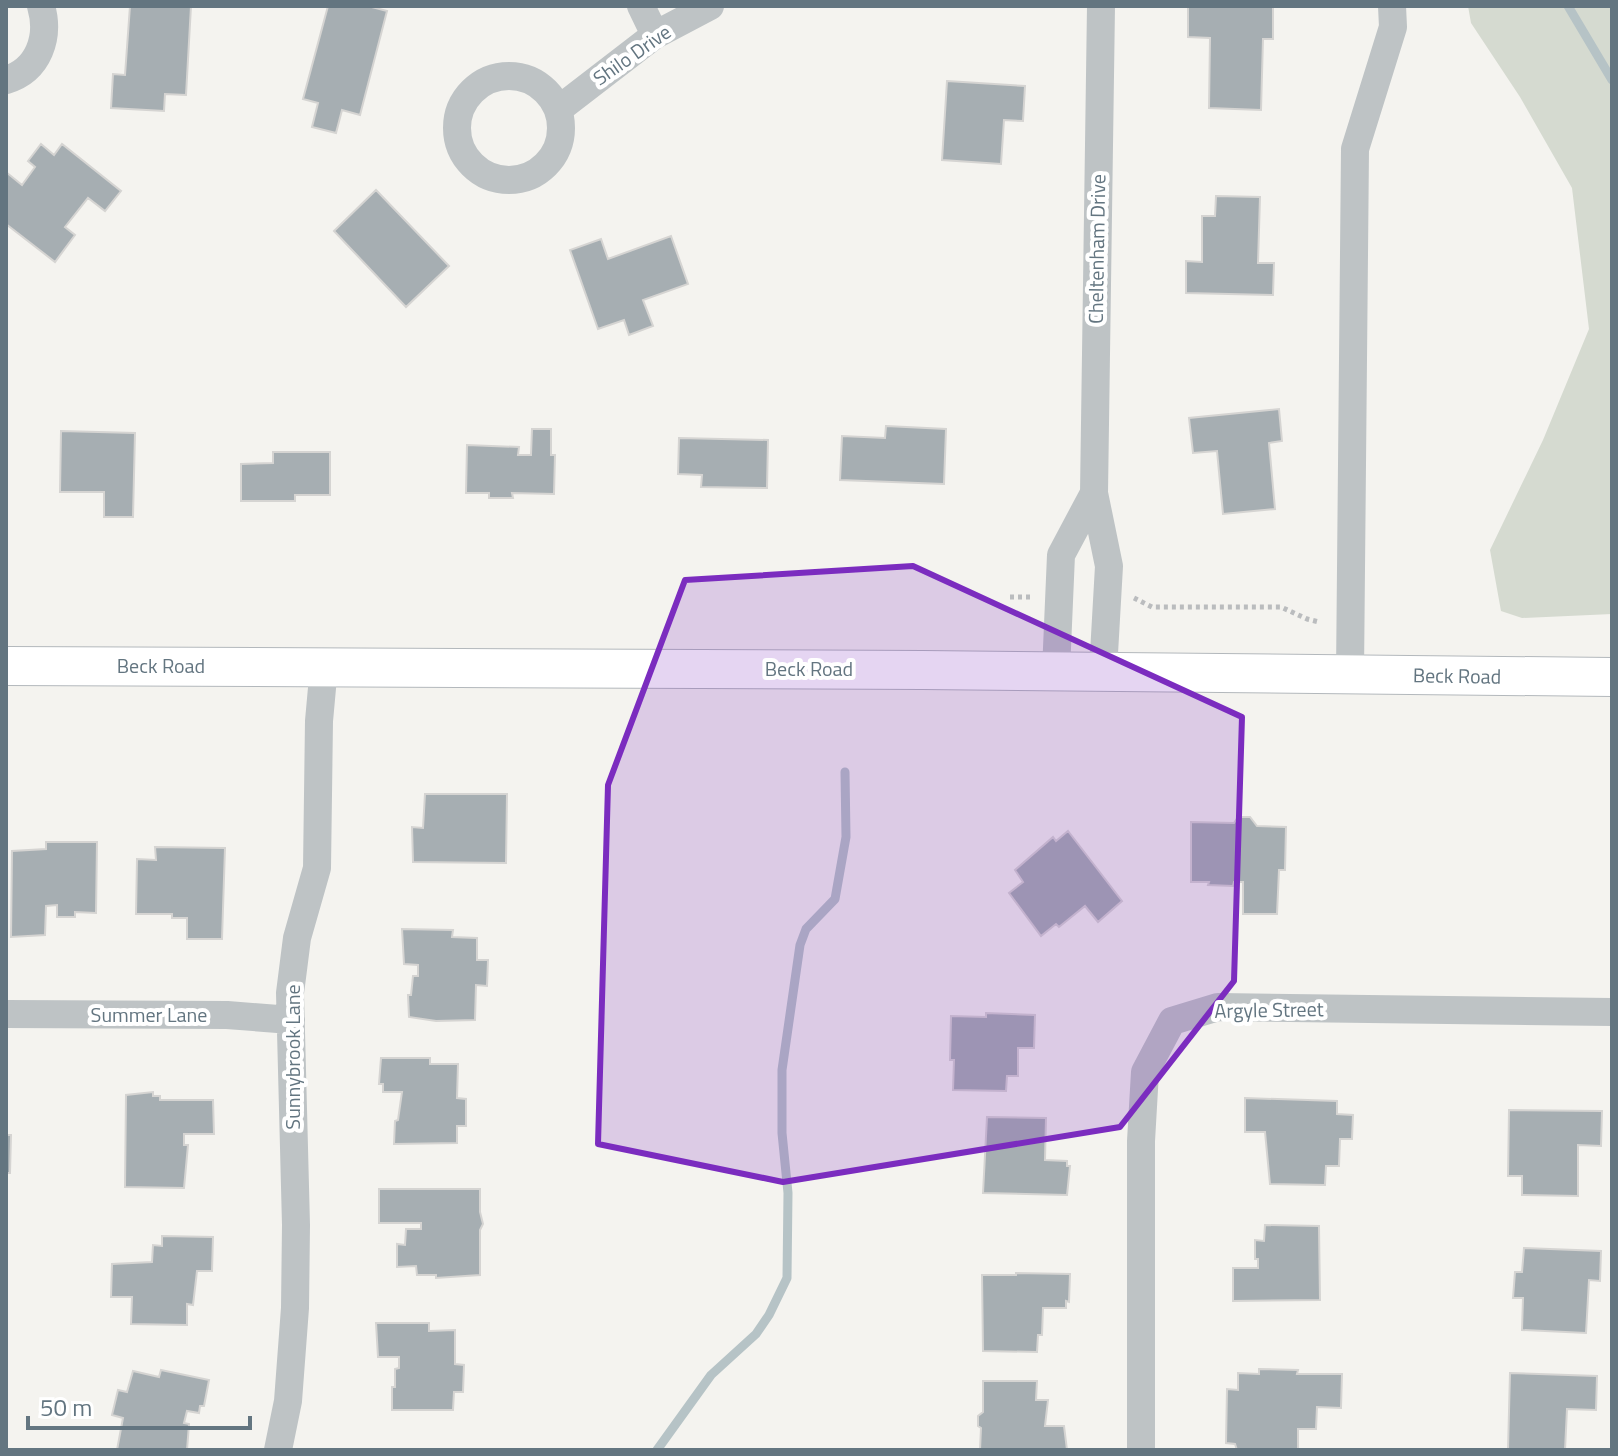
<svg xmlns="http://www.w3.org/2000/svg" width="1618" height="1456" viewBox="0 0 1618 1456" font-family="'Titillium Web',sans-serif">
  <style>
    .green { fill: #d5dad0 }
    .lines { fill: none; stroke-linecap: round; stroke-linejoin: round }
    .stream { stroke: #b6c3c6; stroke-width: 9 }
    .building { fill: #a6aeb2; stroke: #d5d4d2; stroke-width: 2 }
    .secondary-casing { stroke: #b3b8bc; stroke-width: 40 }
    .path { stroke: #babcbe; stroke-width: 5; stroke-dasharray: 4 4; stroke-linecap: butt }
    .minor { stroke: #bec3c5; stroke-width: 28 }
    .secondary { stroke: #fff; stroke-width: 38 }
    .marked { fill: #7b2cbf; fill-opacity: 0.2; stroke: #7b2cbf; stroke-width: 6; stroke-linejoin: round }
    .labels { text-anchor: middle; stroke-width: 8; stroke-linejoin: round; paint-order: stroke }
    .street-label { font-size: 20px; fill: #637580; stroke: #fff }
  </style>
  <rect width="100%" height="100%" fill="#f4f3ef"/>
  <path class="green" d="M1468,6H1612V614L1522,618L1501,611L1490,550L1543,440L1589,329L1572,188L1520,97L1471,23Z"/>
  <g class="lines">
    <path class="stream" d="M1568,6L1612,80
      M657,1450L711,1375L756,1334L769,1315L787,1278L788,1193L782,1133V1070L800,945L806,929L835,899L846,837L845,772"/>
  </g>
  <path class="building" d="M130,6H191L186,95L165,94L164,111L111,108L113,74L125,75Z
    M328,6H368L387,11L360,115L342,110L336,133L312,127L318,103L303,99Z
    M1188,6H1273V39H1263L1261,110L1209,108L1210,38L1188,37Z
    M947,81L1025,86L1023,121L1004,120L1001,164L942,160Z
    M41,144L54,155L62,144L121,191L105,211L88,198L65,227L75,235L55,262L6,224V172L22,185L35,167L28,161Z
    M376,190L449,266L406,307L334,231Z
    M1216,196L1260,197L1258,263H1274L1273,295L1186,293V261L1202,262V216H1215Z
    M671,236L688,284L643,300L653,326L629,335L624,320L598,329L570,250L601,239L608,259Z
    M1279,409L1282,441L1269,443L1275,509L1223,514L1217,451L1193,453L1189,418Z
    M886,426L946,429L944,484L840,480L842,436L885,438Z
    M532,429H551V455H555L554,494L512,493L513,498H489V493H466L467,445L519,447L518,455H531Z
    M61,431L135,433L133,517H104V492H60Z
    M679,438L768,440L767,488L701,487L702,475L678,474Z
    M273,452H330V495H295V501H241V464L273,463Z
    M425,794H507L506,863L413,862L412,827L423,828Z
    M1238,817H1250L1257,826L1286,827L1285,870H1279L1277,914H1243V882H1234L1233,886L1208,885L1209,882H1191V822L1234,823Z
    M1068,831L1122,901L1098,922L1085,906L1059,927L1056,924L1041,936L1009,893L1023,882L1015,870L1053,837L1056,841Z
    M46,842H97L96,913L75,912V917H57V905L46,906L45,935L11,937L12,851L46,849Z
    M155,847L225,848L222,939H187V918H172V914H136L137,859L156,860Z
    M402,929L453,930L452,937L477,938V960H488L487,986L476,985L475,1020L436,1021L409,1017L408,995H411L413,976H418V965L404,964Z
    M986,1013L1035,1015L1034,1048H1018V1076H1007L1006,1091L953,1090L954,1060H950L951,1016L986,1017Z
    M381,1058H430V1064H458L457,1098L466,1099V1126H457V1143L394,1144L395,1121L398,1120L402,1092H383V1084H379Z
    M153,1092V1096H160V1100H213L214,1134H184V1145H188L184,1188L125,1187L126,1095Z
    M1245,1098L1337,1101V1114L1353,1115L1352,1139H1340L1339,1166H1326L1325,1185L1270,1184L1265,1132H1245Z
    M1509,1110L1602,1111L1601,1146L1578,1145V1196L1522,1195V1176H1508Z
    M987,1117L1046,1118L1045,1160L1067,1161V1166H1070L1067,1195L983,1193Z
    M6,1135H11L10,1173H6Z
    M379,1189H480V1212L483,1224L480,1230V1275L436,1278V1275H417L416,1266L397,1267V1244L405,1245L406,1229H421V1223H379Z
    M1265,1225L1319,1226L1320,1300L1233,1301V1268H1258V1259H1255V1240L1264,1241Z
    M162,1236L213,1237L212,1271H197L193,1305L187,1304V1325L131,1324L132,1297H111L112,1264L152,1262L153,1245L162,1246Z
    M1524,1248L1601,1251L1600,1281L1589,1280L1586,1333L1522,1330L1523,1298H1513L1515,1272H1522Z
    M1016,1273L1070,1274L1069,1302L1066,1301V1308H1043L1042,1335H1038L1037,1352L983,1351L982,1275H1016Z
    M376,1323H429V1331L455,1330V1364L464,1365L463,1392H454L453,1410H392V1387H395V1369L399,1368V1357H378Z
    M1259,1369L1298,1370L1297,1374H1342L1341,1408L1317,1407L1316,1429H1298V1450H1237L1235,1444L1226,1443L1227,1389L1238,1390V1373L1259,1374Z
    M161,1370L209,1380L204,1406H200L199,1413L187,1411L184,1423L189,1424L187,1450H117L123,1418L112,1415L118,1390L127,1392L133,1371L159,1377Z
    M1510,1373L1597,1376L1596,1410L1567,1409L1565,1450H1508Z
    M983,1381H1037L1036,1400H1048L1045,1426H1064L1067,1450H980L981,1428L978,1426V1416L983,1412Z"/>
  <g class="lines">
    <g class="secondary-casing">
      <path id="secondary" d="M6,666L923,670L1612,677"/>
    </g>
    <path class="path" d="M1010,597H1032
      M1134,598L1152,607H1281L1307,619L1319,622"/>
    <path class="minor" d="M641,6L655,35
      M1101,6L1094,493L1109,566L1103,671
      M457 128a52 52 0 1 1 104 0a52 52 0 1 1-104 0Z
      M6,80C39,70 50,37 41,6
      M559,109L655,35L710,6
      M1056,671L1061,555L1094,493
      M1350,674L1355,149L1393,27L1392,6
      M6,1014L227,1015L291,1020
      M278,1450L288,1401L295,1308L296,1225L290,993L297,938L317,868L319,721L324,666
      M1141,1450V1141L1145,1072L1172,1021L1218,1007L1612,1012"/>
    <use href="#secondary" class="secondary"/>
  </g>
  <path class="marked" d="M913,566L1242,717L1234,981L1120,1127L783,1182L598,1144L608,785L685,580Z"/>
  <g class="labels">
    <g class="street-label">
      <text transform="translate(632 55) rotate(-35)" y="7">Shilo Drive</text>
      <text transform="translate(1097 249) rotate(-89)" y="7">Cheltenham Drive</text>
      <text x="161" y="673">Beck Road</text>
      <text x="809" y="676">Beck Road</text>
      <text transform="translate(1457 676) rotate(1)" y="7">Beck Road</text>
      <text transform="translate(1269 1010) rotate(-1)" y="7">Argyle Street</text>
      <text x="149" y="1022">Summer Lane</text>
      <text transform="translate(293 1057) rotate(-90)" y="7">Sunnybrook Lane</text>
    </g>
  </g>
  <rect width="1618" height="1456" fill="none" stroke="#637580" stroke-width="16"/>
  <path d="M28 1416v12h222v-12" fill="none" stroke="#637580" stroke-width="4"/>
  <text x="40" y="1416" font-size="24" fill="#637580" stroke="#ffffff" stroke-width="6" paint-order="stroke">50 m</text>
</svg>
